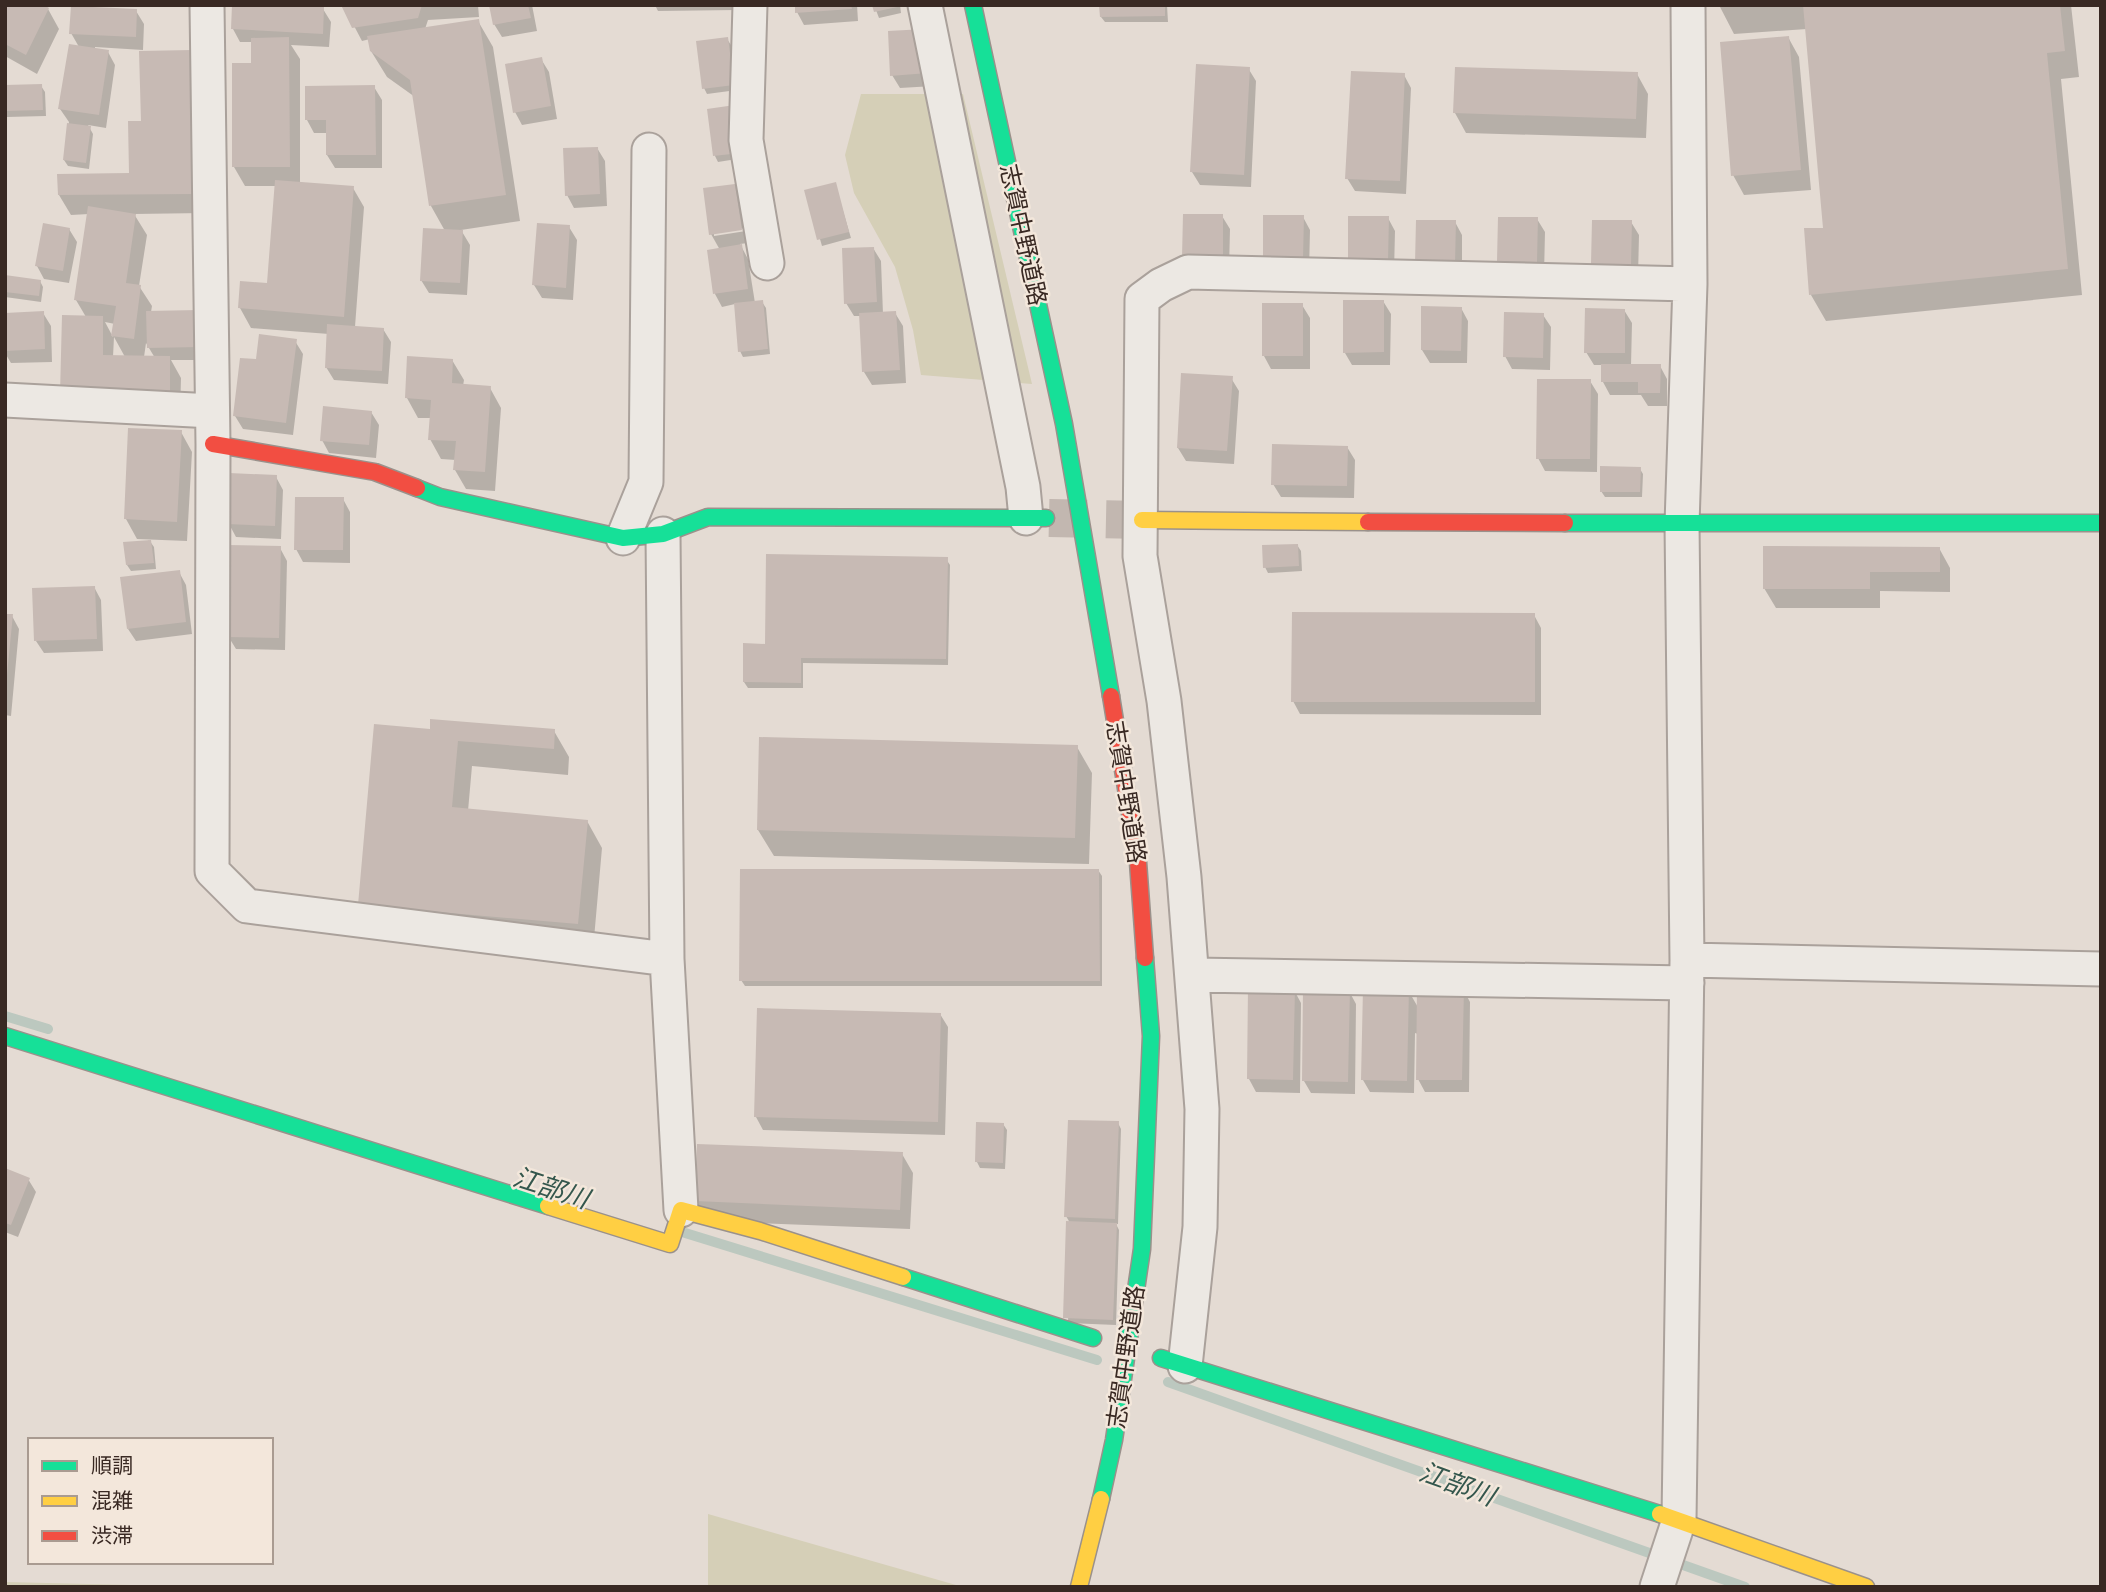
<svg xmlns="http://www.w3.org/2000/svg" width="2106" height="1592" viewBox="0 0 2106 1592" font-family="'Libre Baskerville','Noto Sans JP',serif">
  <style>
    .green { fill: #d5cfb7 }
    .shadow { fill: #0003; fill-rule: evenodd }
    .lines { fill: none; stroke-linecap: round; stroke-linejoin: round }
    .stream { stroke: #bcc8bf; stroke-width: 10 }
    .building { fill: #c7bab4 }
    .secondary-tunnel { stroke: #c2b7b0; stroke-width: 38; stroke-dasharray: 38 19; stroke-linecap: butt }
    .street-casing { stroke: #aaa19b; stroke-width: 37 }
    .fast-casing { stroke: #9a918b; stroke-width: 19 }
    .slow-casing { stroke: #9a918b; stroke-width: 19 }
    .jam-casing { stroke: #9a918b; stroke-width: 19 }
    .street { stroke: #ece8e3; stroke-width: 33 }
    .fast { stroke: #16e098; stroke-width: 16 }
    .slow { stroke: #ffcf43; stroke-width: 16 }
    .jam { stroke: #f24e42; stroke-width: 16 }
    .labels { text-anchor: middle; stroke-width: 5; stroke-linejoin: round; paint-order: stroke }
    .street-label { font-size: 24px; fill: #392923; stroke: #f3e7db }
    .water-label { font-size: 26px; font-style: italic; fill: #34574d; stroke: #f3e7db }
  </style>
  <rect width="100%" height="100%" fill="#e4dbd3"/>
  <path class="green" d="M861,94H963L1032,384L921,375L913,330L895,267L854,193L845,155Z
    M708,1514L963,1587H708Z
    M5,1582L215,1587H5Z"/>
  <path class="shadow" d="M5,5L48,9L59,29L37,74L5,56Z
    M234,5L323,9L331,22L329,47L291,45L300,59V184L353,188L364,207L355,327L383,329L391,342L388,384L334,380L326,367L329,334L251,328L240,308L269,285L276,186H245L234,167L253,64L252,42H240L233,29Z
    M343,5H478L479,17L428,20L425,29L478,21L493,47L520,221L461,230L470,245L467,295L429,293L421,280L445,231L431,206L415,97L387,77L371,51L370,39L362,41Z
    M491,5H532L537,31L502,37L494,24Z
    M655,5H737V10L658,11Z
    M797,5H857L858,21L804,25L797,12Z
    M874,5H900L901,13L879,18Z
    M1101,5H1167L1168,22H1105L1101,17Z
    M1719,5H2071L2079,77L2061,79L2082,295L1826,321L1811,295L1825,229L1807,29L1734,34Z
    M136,11L144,24L143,50L95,47V50L108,52L115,65L106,128L88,125L93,134L89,169L68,166L64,160L69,122L60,109L79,47L71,33Z
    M924,31L934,86L900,88L892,75Z
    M1788,37L1799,57L1811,190L1744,195L1733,175Z
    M727,39L731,45L737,90L707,94L704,88Z
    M141,53L205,213L134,214L147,235L139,286L152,306L151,312L198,311L206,360H171L181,378L180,415L73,413L86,317L76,300L89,214L71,215L59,195L131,175L142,123ZM105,322L115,324L113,337ZM114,337L125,357H113ZM146,343L155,358L144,357Z
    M541,59L549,72L557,119L522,125L515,112Z
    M1248,68L1256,81L1251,187L1200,185L1192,172Z
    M1637,74L1648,94L1646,138L1466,133L1455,113Z
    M1404,75L1411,88L1406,194L1355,191L1347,178Z
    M41,86L45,92L46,116L7,117L5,113V87Z
    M374,87L382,100V168H335L327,155V133H314L307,120Z
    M709,110L743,158L718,162L715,156Z
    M597,148L605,161L607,206L574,208L567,195Z
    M835,184L851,238L822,246L806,191Z
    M735,185L742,198L746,228L714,232V236L746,231L748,243L740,244L748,259L755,303L762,302L766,308L770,354L743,357L740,351L735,304L722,307L715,294L720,250L711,234Z
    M1222,216L1230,229L1229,271L1191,270Z
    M1303,217L1310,230L1309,273L1272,272Z
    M1388,218L1395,231L1394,273L1357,272Z
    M1537,219L1545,232L1544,275L1506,274L1499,261Z
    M1455,222L1462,235V277L1424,276Z
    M1631,222L1639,235L1638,277H1600L1593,264Z
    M569,227L577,240L573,300L542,298L534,285Z
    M69,229L77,242L69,283L44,279L37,266Z
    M873,248L881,261L883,314L895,313L903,326L906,383L872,385L864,372L861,316H854L846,303Z
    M5,277L40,281L43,287L41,302L5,297Z
    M1383,301L1391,314L1390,365H1352L1345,353Z
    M1302,305L1310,318V369H1271L1264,356Z
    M1461,308L1468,321L1467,363H1430L1422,350Z
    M1624,310L1632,323L1631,366H1660L1667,379V406H1648L1641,395H1610L1603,382V365H1594L1586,352Z
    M43,313L51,326L52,362L11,363L5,353V314Z
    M1543,315L1551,327L1550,370L1512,369L1505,356Z
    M295,341L303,354L293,435L243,429L235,416Z
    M452,360L464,380L463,386L490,388L501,408L495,491L466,489L455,470L456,460L441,459L430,439L432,418H418L407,398Z
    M1231,378L1239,391L1234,464L1186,461L1178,448Z
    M1590,381L1598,394L1597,472L1545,471L1538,458Z
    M371,412L379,425L376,458L329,453L322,440Z
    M181,432L192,452L187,541L137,539L126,519Z
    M1347,447L1355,460L1354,498L1281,497L1273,484Z
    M1640,469L1643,474L1642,497H1605L1601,491Z
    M276,477L283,490L281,539L236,537L229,524Z
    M343,499L350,512V563L303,562L296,549Z
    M149,540L154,547L156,569L131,571L127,565Z
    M1297,545L1301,551L1302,571L1268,573L1265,567Z
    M280,548L287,561L285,650L236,649L228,636Z
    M1939,548L1950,568V592L1880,591V608H1776L1764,588Z
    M946,559L950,565L948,665L803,663V688H748L744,682L766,645Z
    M179,572L186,585L192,634L136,641L128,629Z
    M94,587L101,600L103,651L44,653L36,641Z
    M1534,615L1541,628V715L1300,714L1293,701Z
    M5,616H12L19,629L11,716L5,715Z
    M431,731H554L569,757L568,775L472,766L468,811L587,821L602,848L593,950L375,930Z
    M1077,747L1092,773L1089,864L774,856L758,830Z
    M1098,870L1102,876V986H745L741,980Z
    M1250,989L1294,990L1301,1003L1300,1093L1256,1092L1249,1079Z
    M1463,989L1470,1002L1469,1092H1425L1418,1079V1034L1415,1033L1414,1093L1370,1092L1363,1080L1408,990L1419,1009Z
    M1349,991L1356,1004L1355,1094L1311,1093L1304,1081Z
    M940,1014L948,1027L945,1135L763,1130L756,1117Z
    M1118,1123L1121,1129L1118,1224H1116L1119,1230L1116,1325L1068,1323L1070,1223L1066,1216Z
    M1003,1124L1007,1130L1005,1169L980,1168L977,1162Z
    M902,1154L913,1173L910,1229L708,1221L696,1201Z
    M5,1170L28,1179L36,1192L18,1237L5,1232Z"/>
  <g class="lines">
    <path class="stream" d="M5,1016L48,1029
      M682,1232L1097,1360
      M1168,1382L1745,1587"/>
  </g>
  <path class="building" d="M5,5H44L49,8L26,55L5,44Z
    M232,5L324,7L323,34L231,29Z
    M341,5H422L418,18L352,28Z
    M489,5H528L531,18L493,25Z
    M795,5H851L852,9L795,13Z
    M872,5H902V6L874,12Z
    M1099,5H1165V16L1100,17Z
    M1803,5H2060L2065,51L2047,53L2068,269L1809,295L1804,228H1823Z
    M71,6L137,9L136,37L69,34Z
    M479,19L506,195L429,206L410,80L370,51L367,36Z
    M925,29L928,73L890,76L888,31Z
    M1789,36L1801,170L1731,176L1720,42Z
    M289,37L290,167H232V63H251V38Z
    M728,37L734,85L702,89L696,41Z
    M69,44L109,50L99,115L58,109Z
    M192,50L194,194L58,195L57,174L129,173L128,121H141L139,51Z
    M542,57L551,106L513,113L505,64Z
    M1196,64L1250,67L1244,175L1190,172Z
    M1455,67L1638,72L1636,119L1453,113Z
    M1351,71L1405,73L1400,181L1345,179Z
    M42,84L43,110L5,111V85Z
    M375,85L376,155H326V120H305V86Z
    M735,105L741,153L713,156L707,109Z
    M67,123L91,126L86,163L63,160Z
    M598,147L600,194L565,196L563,148Z
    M275,180L354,186L344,317L238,308L240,281L267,283Z
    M836,182L849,232L817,240L804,190Z
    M735,184L742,230L709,235L703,188Z
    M88,206L136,214L126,283L141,285L134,339L111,336L116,306L74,300Z
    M1183,214H1223V259L1182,258Z
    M1263,215H1304L1303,260L1263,259Z
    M1348,216H1389L1388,261L1348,260Z
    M1498,217H1538L1537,262L1497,261Z
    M1416,220H1456L1455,265L1415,264Z
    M1592,220H1632L1631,265L1591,264Z
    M43,223L70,228L63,271L35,266Z
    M537,223L570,225L566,288L532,285Z
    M423,228L463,230L460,283L420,281Z
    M742,244L748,289L713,294L707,250Z
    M874,247L877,302L844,304L842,248Z
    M5,275L41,280L39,296L5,292Z
    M763,300L768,349L738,352L734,303Z
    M1343,300H1384V352L1343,353Z
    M1262,303H1303V356H1262Z
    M1421,306L1462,307L1461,351L1421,350Z
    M1585,308L1625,309V353H1584Z
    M199,310L200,347L147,348L146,311Z
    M44,311L45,349L5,351V313Z
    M896,311L900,370L862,372L859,313Z
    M1504,312L1544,313L1543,358L1503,357Z
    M62,315L103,316V355L170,356V396L60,394Z
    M327,324L384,328L382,371L325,368Z
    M259,334L297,339L286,423L233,416L240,358L256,359Z
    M407,356L453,359L452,383L491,386L485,472L453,470L456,441L428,440L431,400L405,398Z
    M1601,364H1661L1660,393H1638V382H1601Z
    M1181,373L1233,376L1227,451L1177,448Z
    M1537,379H1591L1590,459H1536Z
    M323,406L372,411L369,445L320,441Z
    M128,428L182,430L177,522L124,519Z
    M1272,444L1348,446L1347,486L1271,485Z
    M1600,466L1641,467L1640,492H1600Z
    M229,473L277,475L275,526L227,524Z
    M295,497H344L343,550H294Z
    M151,540L154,563L126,565L123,542Z
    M1298,544L1299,566L1263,568L1262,545Z
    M228,545L281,546L279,638L227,637Z
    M1763,546L1940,547V572H1870V589H1763Z
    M766,554L948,557L946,659L801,658V683L743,682V643L765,644Z
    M180,570L186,622L127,629L120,577Z
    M95,586L97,639L34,641L32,588Z
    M1292,612L1535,613V702H1291Z
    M5,614H13L7,675H5Z
    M430,719L555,729L554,749L458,741L452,807L588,820L578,924L358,905L374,724L430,729Z
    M759,737L1078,745L1075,838L757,830Z
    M740,869H1099L1100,981H739Z
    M1248,987L1295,988L1293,1080L1247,1079Z
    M1417,987L1464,988L1462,1080H1416Z
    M1363,988H1409L1407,1081L1361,1080Z
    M1303,989H1350L1348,1082L1302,1081Z
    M757,1008L941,1013L938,1122L754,1117Z
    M1068,1120L1119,1121L1115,1219L1064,1217Z
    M976,1122L1004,1123L1003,1163L975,1162Z
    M697,1144L903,1152L900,1210L695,1201Z
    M5,1168L30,1178L11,1225L5,1223Z
    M1066,1221L1117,1223L1113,1320L1063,1318Z"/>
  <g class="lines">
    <path class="secondary-tunnel" d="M1049,518L1142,520"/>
    <g class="street-casing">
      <path id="street" d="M207,5L213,444L212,871L247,906L667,959
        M750,5L746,140L767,263
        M925,5L1023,487L1026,518
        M5,400L212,411
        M663,534L667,959L681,1210
        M623,538L646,482L649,150
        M1687,960L2101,969
        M1193,975L1687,983
        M1185,1366L1200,1227L1202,1109L1184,877L1164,701L1140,556L1142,299L1161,285L1188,272L1690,284
        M1657,1587L1679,1520L1687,960L1682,524L1690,284L1688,5"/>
    </g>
    <g class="fast-casing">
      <path id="fast" d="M973,5L1064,424L1111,696
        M417,488L440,497L623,538L663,534L708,517L1046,518
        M1565,523H2101
        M5,1036L548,1206
        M903,1277L1093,1338
        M1161,1358L1660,1514
        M1101,1499L1114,1440L1142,1249L1151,1036L1145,958"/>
    </g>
    <g class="slow-casing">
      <path id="slow" d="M1142,520L1368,522
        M548,1206L670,1244L681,1210L760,1231L903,1277
        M1660,1514L1866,1587
        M1079,1587L1101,1499"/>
    </g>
    <g class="jam-casing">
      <path id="jam" d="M213,444L375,472L417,488
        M1368,522L1565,523
        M1111,696L1138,862L1145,958"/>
    </g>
    <use href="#street" class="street"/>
    <use href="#fast" class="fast"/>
    <use href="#slow" class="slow"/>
    <use href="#jam" class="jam"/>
  </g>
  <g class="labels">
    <g class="street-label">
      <text transform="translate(1023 235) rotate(78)" y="8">志賀中野道路</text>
      <text transform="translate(1126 792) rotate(81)" y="8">志賀中野道路</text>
      <text transform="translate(1126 1357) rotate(-82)" y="8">志賀中野道路</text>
    </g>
    <g class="water-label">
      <text transform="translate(551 1188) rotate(18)" y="9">江部川</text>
      <text transform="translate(1457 1484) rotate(20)" y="9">江部川</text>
    </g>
  </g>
  <rect width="2106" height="1592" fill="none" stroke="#392923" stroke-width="14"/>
  <rect x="28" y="1438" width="245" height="126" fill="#f3e7db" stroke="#a99b91" stroke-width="2"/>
  <rect x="42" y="1461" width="35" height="10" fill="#16e098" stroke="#a99b91" stroke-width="2"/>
  <text x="91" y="1473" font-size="21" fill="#392923">順調</text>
  <rect x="42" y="1496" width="35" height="10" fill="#ffcf43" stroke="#a99b91" stroke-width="2"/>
  <text x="91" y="1508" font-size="21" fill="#392923">混雑</text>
  <rect x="42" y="1531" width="35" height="10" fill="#f24e42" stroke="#a99b91" stroke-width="2"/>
  <text x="91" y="1543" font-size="21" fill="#392923">渋滞</text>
</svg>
